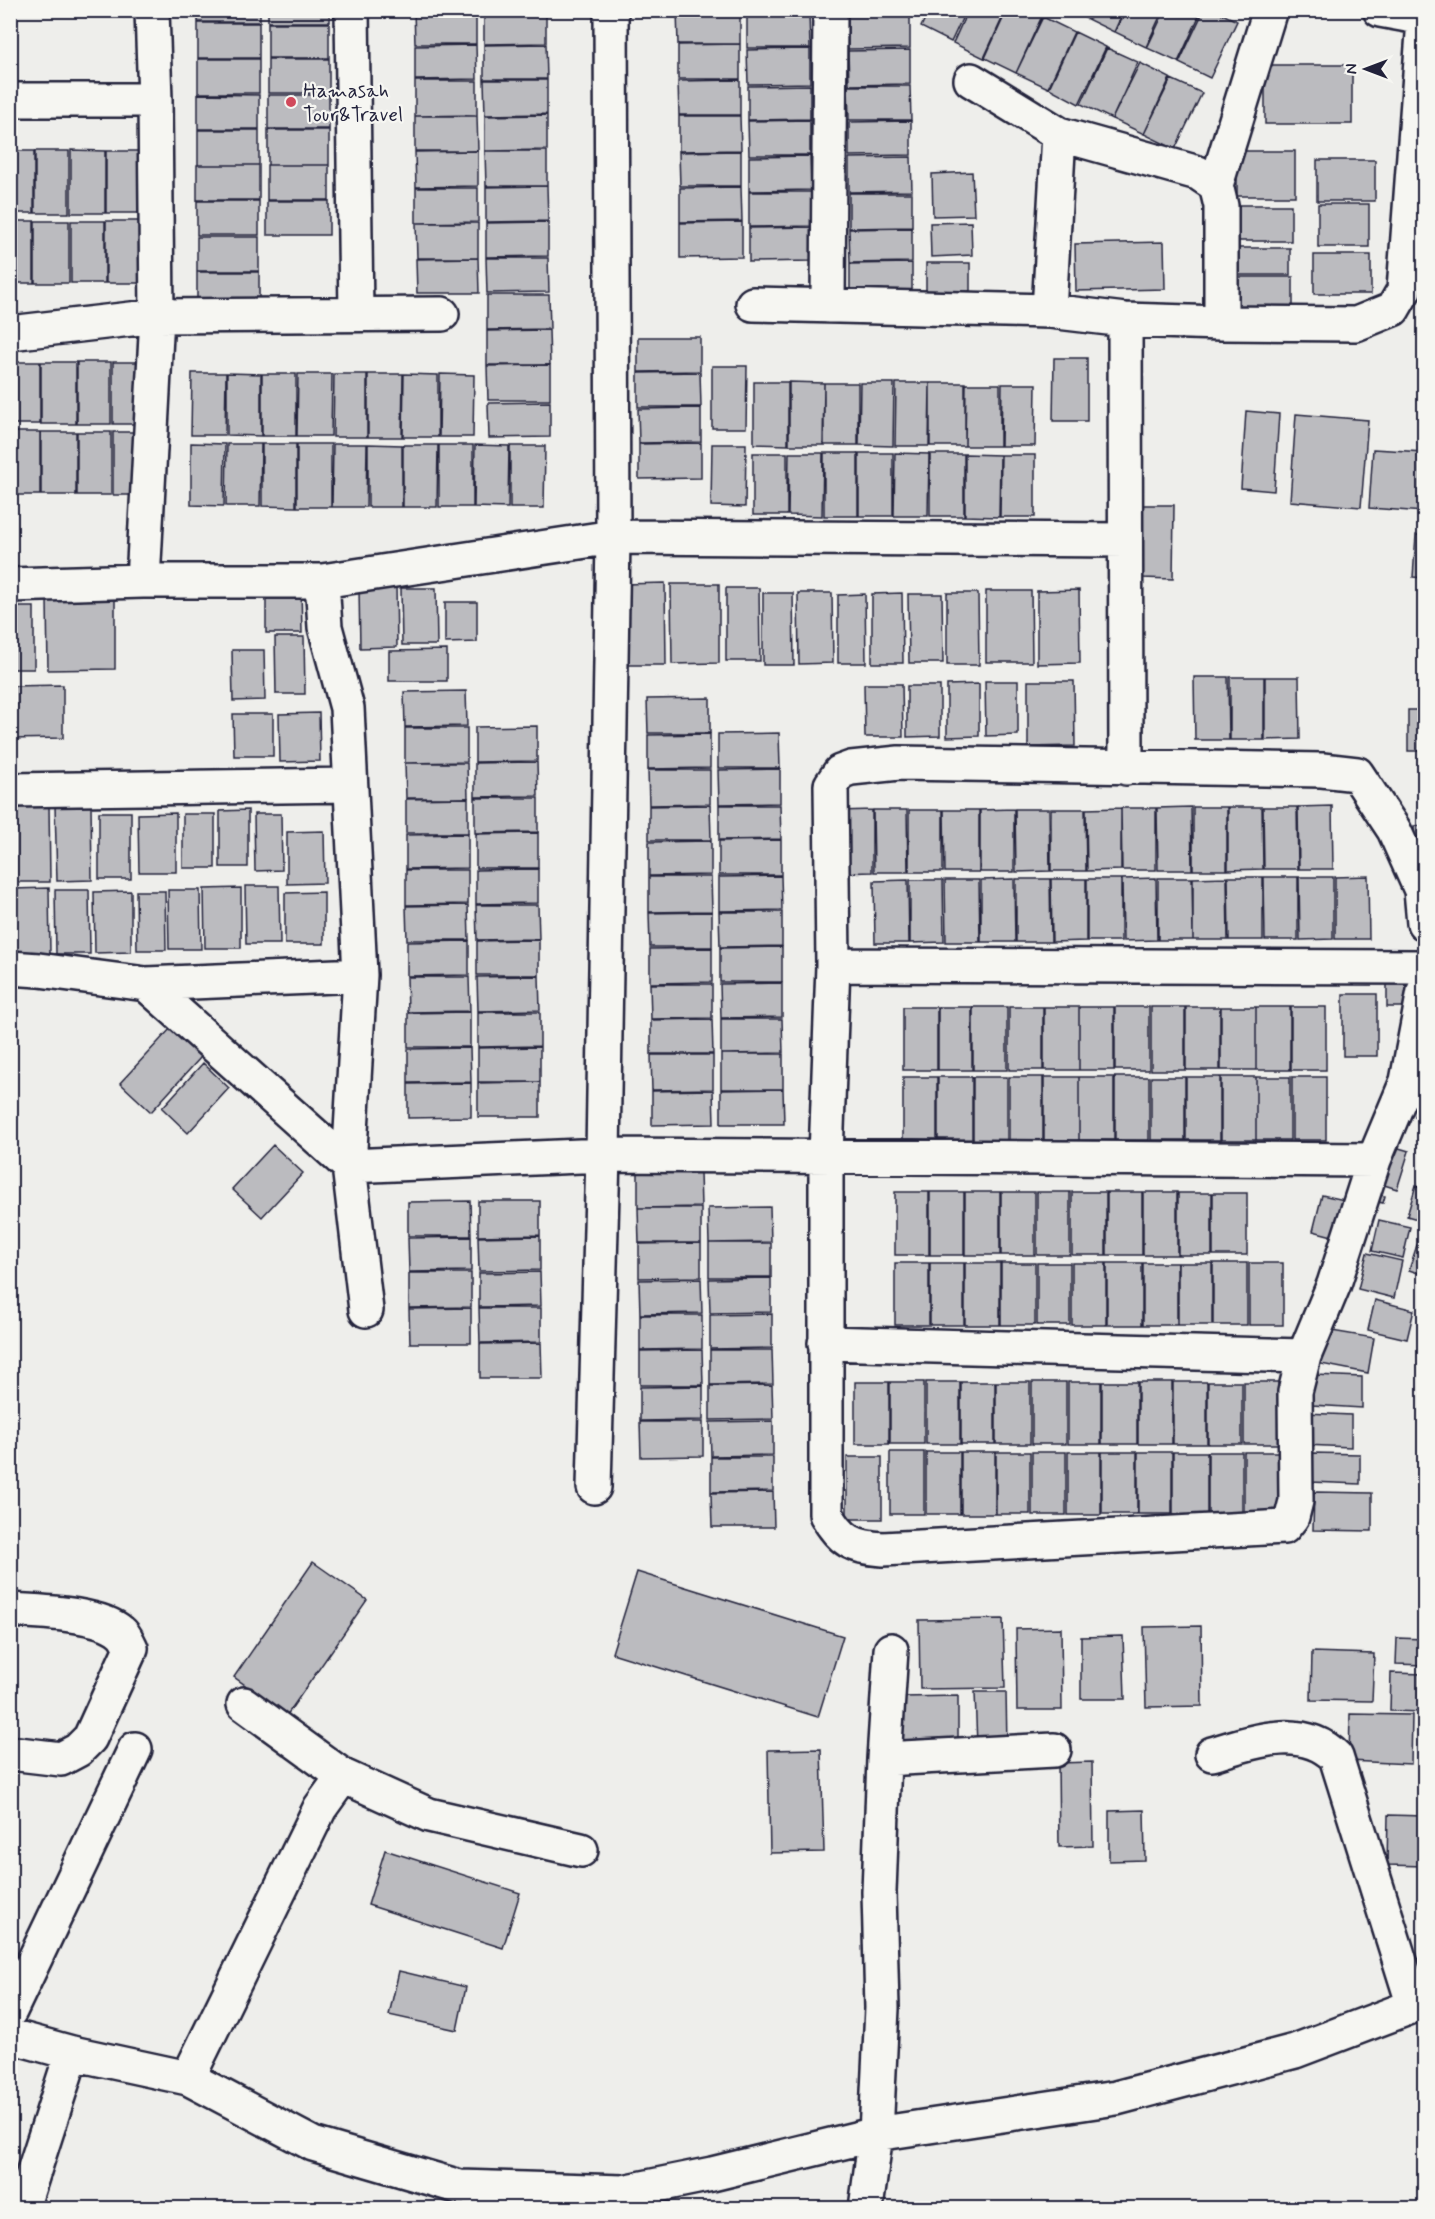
<svg xmlns="http://www.w3.org/2000/svg" width="1435" height="2219" viewBox="0 0 1435 2219" font-family="Mynerve,sans-serif">
  <style>
    .building { fill: #bbbbbf; stroke: #22223b; stroke-width: 1.5 }
    .lines { fill: none; stroke-linecap: round; stroke-linejoin: round }
    .minor-casing { stroke: #22223b; stroke-width: 38 }
    .minor { stroke: #f6f6f2; stroke-width: 33 }
    .poi-dot { fill: #d1495b; stroke: #f6f6f2; stroke-width: 2 }
    .labels { text-anchor: middle; stroke-width: 4.5; stroke-linejoin: round; paint-order: stroke }
    .poi-label { font-size: 21px; fill: #22223b; stroke: #f6f6f2; text-anchor: start }
  </style>
  <rect width="100%" height="100%" fill="#eeeeeb"/>
  <filter id="ink" filterUnits="userSpaceOnUse"><feTurbulence type="fractalNoise" baseFrequency=".0167" numOctaves="2"/><feDisplacementMap in="SourceGraphic" scale="12" xChannelSelector="R" yChannelSelector="G"/><feConvolveMatrix kernelMatrix="1 2 1 2 8 2 1 2 1" color-interpolation-filters="sRGB"/></filter>
  <g filter="url(#ink)">
    <path class="building" d="M198,10H260V22H198Z
      M268,10H330V22H268Z
      M414,10H476V44H415Z
      M484,10H546V43L484,44Z
      M677,10H740V44H678Z
      M747,10H809V12L747,13Z
      M848,10H910V13H848Z
      M929,10H966L951,42L921,27Z
      M968,10H1006L984,58L953,43Z
      M1007,10H1030L1042,16L1016,73L985,58Z
      M1070,10H1085L1082,16Z
      M1086,10H1124L1114,32L1083,17Z
      M1125,10H1163L1146,47L1115,32Z
      M1165,10H1202L1178,62L1147,48Z
      M1204,10H1214L1237,21L1210,78L1179,63Z
      M809,13L810,48H747V14Z
      M910,14V48L848,49V15Z
      M1043,17L1074,32L1048,88L1016,73Z
      M198,23H259V58H198Z
      M268,23H329V58H268Z
      M1075,32L1106,47L1079,104L1049,88Z
      M546,44L547,79H484V45Z
      M740,44V79H678V45Z
      M476,45L477,79L415,80V46Z
      M1107,48L1138,62L1112,119L1081,104Z
      M810,49V83L748,84L747,50Z
      M910,50V84L849,85L848,51Z
      M198,59H259V93H198Z
      M268,59H329V93H268Z
      M1140,63L1170,78L1144,134L1112,119Z
      M1265,65H1352V124H1265Z
      M1171,79L1202,93L1175,149L1144,134Z
      M484,80H547V114L485,115Z
      M740,80V115H679L678,81Z
      M415,81H477V115L415,116Z
      M810,85V119L748,120V86Z
      M848,86H910L911,120H849Z
      M198,94L259,95V129H198Z
      M268,95H329V129H268Z
      M547,115V150L485,151V116Z
      M415,116H477L478,151H415Z
      M679,116H740L741,150L679,151Z
      M810,120V155H749L748,121Z
      M911,121V155L849,156V122Z
      M198,130H259V165H198Z
      M268,130H329V165H268Z
      M71,150L105,151V213H71Z
      M10,151H34V213H10Z
      M35,151H69V213H35Z
      M106,151H141V213H106Z
      M478,151V186L416,187L415,152Z
      M485,151H547V186H486Z
      M741,151V186H680L679,152Z
      M1237,151H1295V196H1237Z
      M810,156L811,190L749,191V157Z
      M911,157L912,191L849,192V158Z
      M1317,160H1375V201H1317Z
      M197,165H259V200H197Z
      M267,165H329V200H267Z
      M972,172L974,215L933,216L932,174Z
      M547,186L548,221L486,222V187Z
      M741,187L742,221L680,222V188Z
      M416,188H478V222L416,223Z
      M749,192H811V226L749,227Z
      M849,193H912V227L849,228Z
      M197,201H259V235H197Z
      M267,201H329V235H267Z
      M1318,204H1369V247H1318Z
      M1225,205H1291V241H1225Z
      M10,221H34V283H10Z
      M35,221H69V283H35Z
      M71,221H105V283H71Z
      M106,221H141L140,283H106Z
      M548,222V256L486,257V223Z
      M742,222V257L680,258V223Z
      M971,222L972,255L931,257L930,223Z
      M416,223H478V258H417Z
      M811,227L812,261L749,262V228Z
      M912,228V262L850,263L849,229Z
      M197,237H259V271H197Z
      M1164,242L1165,289L1076,291L1075,244Z
      M1225,248H1290V275H1225Z
      M1314,255H1371V294H1314Z
      M478,258L479,293H417L416,259Z
      M486,258H548L549,292L487,293Z
      M912,263V297L850,298V264Z
      M926,263H970V291H926Z
      M197,272H259V307H197Z
      M1227,277H1293V318H1227Z
      M487,295H549L550,329L487,330Z
      M549,330L550,365H487V331Z
      M638,337H700V371L638,372Z
      M1054,358H1087V421H1053Z
      M10,362H40V424H10Z
      M41,362H76V424H41Z
      M77,362H111V424H77Z
      M113,362H147V424H113Z
      M550,365V400H488L487,366Z
      M712,366H747L746,428H712Z
      M700,372L701,407H638V373Z
      M192,373H226L225,435H191Z
      M227,373L261,374V436L227,435Z
      M262,374H296V436H262Z
      M298,374H332L331,436H297Z
      M334,374H367V437H333Z
      M368,374H403L402,437H368Z
      M404,374L438,375V437H403Z
      M440,374L474,375L473,437H439Z
      M754,382H788V445L754,444Z
      M789,382L824,383L823,445H789Z
      M824,383H858V445H824Z
      M860,383H894L893,446L859,445Z
      M896,383H930L929,446H895Z
      M930,383H965V446H930Z
      M966,384H1000V446H965Z
      M1002,384H1036L1035,446H1001Z
      M550,402V437L489,438L488,403Z
      M701,408V442L639,443L638,409Z
      M1246,411L1279,414L1274,491L1241,488Z
      M1296,414L1368,420L1361,507L1290,501Z
      M10,432H40V495H10Z
      M41,432H76V495H41Z
      M77,432H111V495H77Z
      M113,432H147L146,495H113Z
      M191,443L225,444L224,506L191,505Z
      M701,443V478L639,479V444Z
      M227,444H261L260,506H226Z
      M262,444H296V507L262,506Z
      M297,444H331V507H297Z
      M333,444H367L366,507H332Z
      M368,444L402,445V507H368Z
      M712,444H746L745,507L711,506Z
      M403,445H438L437,507H403Z
      M439,445H473V507H439Z
      M475,445L509,446L508,508L474,507Z
      M510,446H545L544,508H510Z
      M1373,449L1424,452V512L1369,508Z
      M753,453H787V515H753Z
      M789,453H823L822,516L788,515Z
      M824,453H858V516H824Z
      M859,453H893V516H859Z
      M895,453L929,454L928,516H894Z
      M930,454H964V516H930Z
      M965,454L1000,455L999,517L965,516Z
      M1001,455H1035V517H1000Z
      M1142,505H1174L1173,579L1142,578Z
      M1416,535H1424V578L1413,577Z
      M665,583L666,665H625L624,584Z
      M671,584H719V663L672,664Z
      M396,586L397,647L360,648L359,587Z
      M401,588H436L437,645H402Z
      M726,588H759L760,661H726Z
      M266,590H301L302,633H266Z
      M1079,590L1080,663L1037,664V591Z
      M986,591H1031L1032,662H986Z
      M763,593H793L794,665H763Z
      M798,593H832L833,663L799,664Z
      M902,593L903,663H872V594Z
      M947,593H978L979,665H947Z
      M865,594L866,663H838V595Z
      M908,594H942L943,663H909Z
      M115,598V669L48,670L47,599Z
      M445,602H477V642L445,643Z
      M10,607H34V669H10Z
      M275,637H304L305,694H276Z
      M232,650H264L265,700L233,701Z
      M447,650V681H389V651Z
      M1194,677H1228L1229,740H1195Z
      M1230,677H1264V740H1230Z
      M1265,677H1299L1300,739L1265,740Z
      M985,681H1018V735L986,736Z
      M1028,681H1074L1075,746L1028,747Z
      M864,684H902L903,737H865Z
      M979,684V736L947,737V685Z
      M63,685V738L10,739V686Z
      M907,686H940V736L907,737Z
      M466,691L467,726L405,727L404,692Z
      M710,698V733H648L647,699Z
      M1408,710H1424V751H1408Z
      M319,713L320,761L280,762L279,714Z
      M233,714H273V756H234Z
      M537,726V761L475,762V727Z
      M405,728H467V762L405,763Z
      M779,733L780,768H718V734Z
      M710,734V768L648,769V735Z
      M537,762L538,796L475,797V763Z
      M405,763H467L468,798H406Z
      M780,769V803L719,804L718,770Z
      M648,770H710V804L649,805Z
      M468,798V833H406V799Z
      M475,798H538V832L475,833Z
      M12,805H49L50,882H13Z
      M55,805H91L92,880L57,881Z
      M710,805L711,840H649V806Z
      M719,805H780L781,839L719,840Z
      M1332,806L1333,869H1299L1298,807Z
      M1191,807L1192,870H1158L1157,808Z
      M1193,807H1227V870H1193Z
      M1228,807H1262L1263,869L1228,870Z
      M1263,807H1297L1298,869H1264Z
      M1121,808V870L1087,871L1086,809Z
      M1121,808H1156V870H1122Z
      M1014,809V872H980V810Z
      M1015,809H1049L1050,871L1016,872Z
      M1051,809H1085L1086,871H1051Z
      M248,810V867H220V811Z
      M872,810V872L838,873V811Z
      M873,810H907L908,872H874Z
      M909,810H943V872H909Z
      M944,810H979V872H945Z
      M99,812H131V879H99Z
      M176,813V872H139L138,814Z
      M183,814H215V868H183Z
      M254,814H281L282,870L255,871Z
      M1424,825V860H1414V826Z
      M324,831L325,883L287,884V832Z
      M538,833V868H476V834Z
      M468,834V868L406,869V835Z
      M781,840V875H719V841Z
      M711,841V875L649,876V842Z
      M538,869V903L476,904V870Z
      M406,870H468V904L406,905Z
      M781,876L782,910L719,911V877Z
      M1368,876L1369,939H1335V877Z
      M649,877H711L712,911L649,912Z
      M1227,877L1228,940H1193V878Z
      M1228,877H1263V940H1229Z
      M1264,877H1298V940H1265Z
      M1299,877H1333V939L1300,940Z
      M1156,878L1157,940L1123,941L1122,879Z
      M1158,878H1192L1193,940H1158Z
      M1014,879L1015,942H981V880Z
      M1016,879H1050L1051,942H1016Z
      M1051,879H1086V941L1052,942Z
      M1087,879H1121V941H1087Z
      M908,880L909,943H875L874,881Z
      M910,880H943L944,942L910,943Z
      M945,880H979L980,942H946Z
      M245,886H279L280,944H246Z
      M49,888L50,954L14,955L13,889Z
      M241,888V948H205L204,889Z
      M55,890H89L90,954H56Z
      M168,890H200L201,949H169Z
      M131,891V952L95,953L94,892Z
      M136,891H165L166,950H137Z
      M324,892V944H285V893Z
      M468,905L469,940H407L406,906Z
      M476,905H538L539,939L477,940Z
      M712,912V947H650L649,913Z
      M719,912H782V946L720,947Z
      M539,940V975H477V941Z
      M469,941V975L407,976V942Z
      M782,947V982H720V948Z
      M712,948V982L650,983V949Z
      M539,976L540,1010L478,1011L477,977Z
      M407,977H469L470,1011L408,1012Z
      M782,983V1017L721,1018L720,984Z
      M650,984H712V1018L651,1019Z
      M1387,984H1406V1007H1387Z
      M1343,994H1377V1056H1343Z
      M903,1007H937V1070H903Z
      M938,1007H972V1070H938Z
      M973,1007H1007V1070H973Z
      M1009,1007H1043V1070H1009Z
      M1044,1007H1079V1070H1044Z
      M1079,1007H1114V1070H1079Z
      M1115,1007H1149V1070H1115Z
      M1151,1007H1185V1070H1151Z
      M1186,1007H1220V1070H1186Z
      M1221,1007H1256V1070H1221Z
      M1256,1007H1290V1070H1256Z
      M1291,1007H1326V1070H1291Z
      M470,1012V1047H408V1013Z
      M478,1012H540V1046L478,1047Z
      M712,1019L713,1054H651V1020Z
      M721,1019H782L783,1053L721,1054Z
      M171,1028L201,1057L151,1112L120,1083Z
      M540,1047V1082H478V1048Z
      M470,1048L471,1082L408,1083V1049Z
      M721,1054H783V1089H721Z
      M651,1055H713V1089L652,1090Z
      M203,1063L229,1088L188,1133L162,1108Z
      M903,1077H937V1140H903Z
      M938,1077H972V1140H938Z
      M973,1077H1007V1140H973Z
      M1009,1077H1043V1140H1009Z
      M1044,1077H1079V1140H1044Z
      M1079,1077H1114V1140H1079Z
      M1115,1077H1149V1140H1115Z
      M1151,1077H1185V1140H1151Z
      M1186,1077H1220V1140H1186Z
      M1221,1077H1256V1140H1221Z
      M1256,1077H1290V1140H1256Z
      M1292,1077H1326V1140H1292Z
      M540,1082V1117H478V1083Z
      M471,1083V1117L408,1118V1084Z
      M1424,1085V1120L1415,1117Z
      M783,1089L784,1124H721V1090Z
      M713,1090L714,1124L652,1125V1091Z
      M273,1145L303,1173L262,1217L232,1189Z
      M1392,1146L1409,1151L1397,1189L1381,1184Z
      M1424,1169V1185L1420,1184Z
      M638,1173H700L701,1207L638,1208Z
      M1416,1185L1424,1188V1221L1407,1216Z
      M895,1192H929V1255H895Z
      M930,1192H964V1255H930Z
      M965,1192H1000V1255H965Z
      M1001,1192H1035V1255H1001Z
      M1037,1192H1070V1255H1037Z
      M1072,1192H1106V1255H1072Z
      M1107,1192H1142V1255H1107Z
      M1143,1192H1177V1255H1143Z
      M1178,1193H1212V1255H1178Z
      M1213,1193H1247V1255H1213Z
      M1372,1193L1385,1196L1383,1203L1369,1200Z
      M1322,1195L1349,1201L1340,1238L1313,1231Z
      M470,1201L471,1236H408V1202Z
      M478,1201H540V1235L478,1236Z
      M770,1207L771,1242L709,1243L708,1208Z
      M638,1208H701V1243H639Z
      M1379,1220L1410,1227L1403,1258L1372,1251Z
      M540,1236V1270L479,1271L478,1237Z
      M471,1237V1271L409,1272L408,1238Z
      M701,1243V1277L639,1278V1244Z
      M709,1243H771V1277H709Z
      M1417,1245L1424,1247V1275L1409,1270Z
      M1367,1253L1402,1261L1394,1298L1358,1289Z
      M895,1263H929V1325H895Z
      M930,1263H964V1325H930Z
      M965,1263H1000V1325H965Z
      M1001,1263H1035V1325H1001Z
      M1037,1263H1070V1325H1037Z
      M1072,1263H1106V1325H1072Z
      M1107,1263H1142V1325H1107Z
      M1143,1263H1177V1325H1143Z
      M1178,1263H1212V1325H1178Z
      M1213,1263H1247V1325H1213Z
      M1249,1263H1283V1325H1249Z
      M540,1272L541,1306L479,1307V1273Z
      M409,1273H471V1307L409,1308Z
      M771,1278V1312L710,1313L709,1279Z
      M701,1279L702,1313L640,1314L639,1280Z
      M1375,1300L1414,1310L1407,1339L1368,1330Z
      M471,1308V1343H410L409,1309Z
      M479,1308H541V1342L480,1343Z
      M772,1314V1348L710,1349V1315Z
      M640,1315H702V1349L640,1350Z
      M1326,1330L1374,1338L1368,1373L1321,1364Z
      M541,1343L542,1378H480V1344Z
      M702,1350L703,1385H640V1351Z
      M710,1350H772L773,1384L710,1385Z
      M1314,1375L1362,1377V1408L1312,1405Z
      M855,1382H889V1444H855Z
      M890,1382H924V1444H890Z
      M926,1382H960V1444H926Z
      M961,1382H995V1444H961Z
      M996,1382H1030V1444H996Z
      M1032,1382H1066V1444H1032Z
      M1068,1382H1101V1444H1068Z
      M1102,1382H1137V1444H1102Z
      M1138,1382H1172V1444H1138Z
      M1173,1382H1207V1444H1173Z
      M1208,1382H1242V1444H1208Z
      M1244,1382H1278V1444H1244Z
      M772,1385L773,1419L710,1420V1386Z
      M703,1386V1420L640,1421V1387Z
      M1305,1413L1351,1415V1447L1304,1445Z
      M773,1421V1455L711,1456L710,1422Z
      M640,1422H703V1456L641,1457Z
      M890,1452H924V1514H890Z
      M926,1452H960V1514H926Z
      M961,1452H995V1514H961Z
      M996,1452H1030V1514H996Z
      M1032,1452H1066V1515H1032Z
      M1068,1452H1101V1515H1068Z
      M1102,1452H1137V1514H1102Z
      M1138,1452H1172V1514H1138Z
      M1173,1452H1207V1515H1173Z
      M1208,1452H1242V1515H1208Z
      M1244,1452H1278V1515H1244Z
      M1312,1453L1360,1454V1484L1311,1482Z
      M711,1457H773V1491L711,1492Z
      M847,1457H882V1519H847Z
      M773,1492L774,1527H712L711,1493Z
      M1314,1492L1372,1493V1531L1313,1530Z
      M313,1562L367,1600L287,1715L234,1677Z
      M637,1572L843,1636L818,1717L612,1653Z
      M1003,1619L1005,1688L920,1689L919,1620Z
      M1201,1626L1202,1706L1146,1707L1144,1627Z
      M1061,1628L1062,1710H1017L1016,1629Z
      M1123,1636L1125,1699H1081V1637Z
      M1397,1638L1424,1639V1665L1396,1664Z
      M1312,1652L1374,1654L1372,1701L1311,1700Z
      M1391,1673L1424,1674V1712L1390,1711Z
      M975,1692H1006L1007,1745H977Z
      M958,1696V1741H903L902,1697Z
      M1350,1714L1412,1715L1411,1764L1349,1761Z
      M1419,1715L1424,1716V1760H1418Z
      M821,1749L824,1852L770,1853L768,1750Z
      M1092,1762L1093,1846L1059,1847L1058,1763Z
      M1144,1810L1145,1860L1109,1861V1811Z
      M1388,1815L1424,1816V1866L1387,1865Z
      M385,1850L520,1893L503,1948L368,1905Z
      M399,1971L466,1987L457,2030L389,2015Z"/>
    <g class="lines">
      <g class="minor-casing">
        <path id="minor" d="M352,10L356,314
          M1380,10L1424,18
          M971,80L1059,134L1198,173L1216,185L1221,206V323
          M10,100H155
          M1216,185L1270,10
          M753,304L1049,311L1125,320L1221,323L1356,324L1393,309L1404,290L1424,20
          M828,306L830,10
          M1049,311L1059,134
          M1125,320L1126,768
          M10,333L157,316L442,314
          M143,581L157,316L155,100L152,10
          M322,581L325,627L347,708L360,975L349,1166L366,1310
          M10,585L143,581H322L613,537L1125,540
          M10,790L350,785
          M1424,923L1421,890L1394,830L1357,774L1322,770L899,763L851,768L840,772L831,785L833,965L826,1156V1514C841,1541 853,1547 883,1549L1284,1527L1292,1517L1296,1501L1295,1392L1304,1356L1334,1284L1374,1160L1407,1081L1424,991
          M833,965L1424,967
          M10,968L39,970L146,984L360,975
          M146,984L349,1166L603,1155L1374,1160
          M825,1343L1304,1356
          M594,1487L603,1155L613,537L611,10
          M10,1610C39,1612 100,1613 121,1632C126,1636 128,1643 131,1648L90,1738L78,1750L61,1759L10,1753
          M244,1704L343,1776
          M1212,1754C1252,1742 1302,1723 1336,1757L1414,2006
          M884,1759L1054,1750
          M10,2011L135,1749
          M10,2036L72,2053L188,2078L313,2144L460,2187L623,2192L712,2174L876,2134L1116,2098L1295,2051L1424,2002
          M188,2078L320,1808L343,1776L429,1815L581,1850
          M22,2208L72,2053
          M866,2208L876,2134L882,2008L879,1892L884,1759L891,1650"/>
      </g>
      <use href="#minor" class="minor"/>
    </g>
  </g>
  <circle class="poi-dot" cx="291" cy="102" r="6"/>
  <g class="labels">
    <g class="poi-label">
      <text x="303" y="97">Hamasah<tspan x="303" dy="24">Tour&amp;Travel</tspan></text>
    </g>
  </g>
  <rect width="1435" height="2219" fill="none" stroke="#f6f6f2" stroke-width="36"/>
  <rect x="18" y="18" width="1399" height="2183" fill="none" stroke="#22223b" stroke-width="2" filter="url(#ink)"/>
  <g transform="translate(1366 69) rotate(270)" stroke="#f6f6f2" stroke-width="4.5" paint-order="stroke">
  <path d="M0-4.5L10 22L0 15L-10 22Z" fill="#22223b"/>
  <text y="-9" font-size="16" font-weight="bold" text-anchor="middle" fill="#22223b">N</text>
  </g>
</svg>
